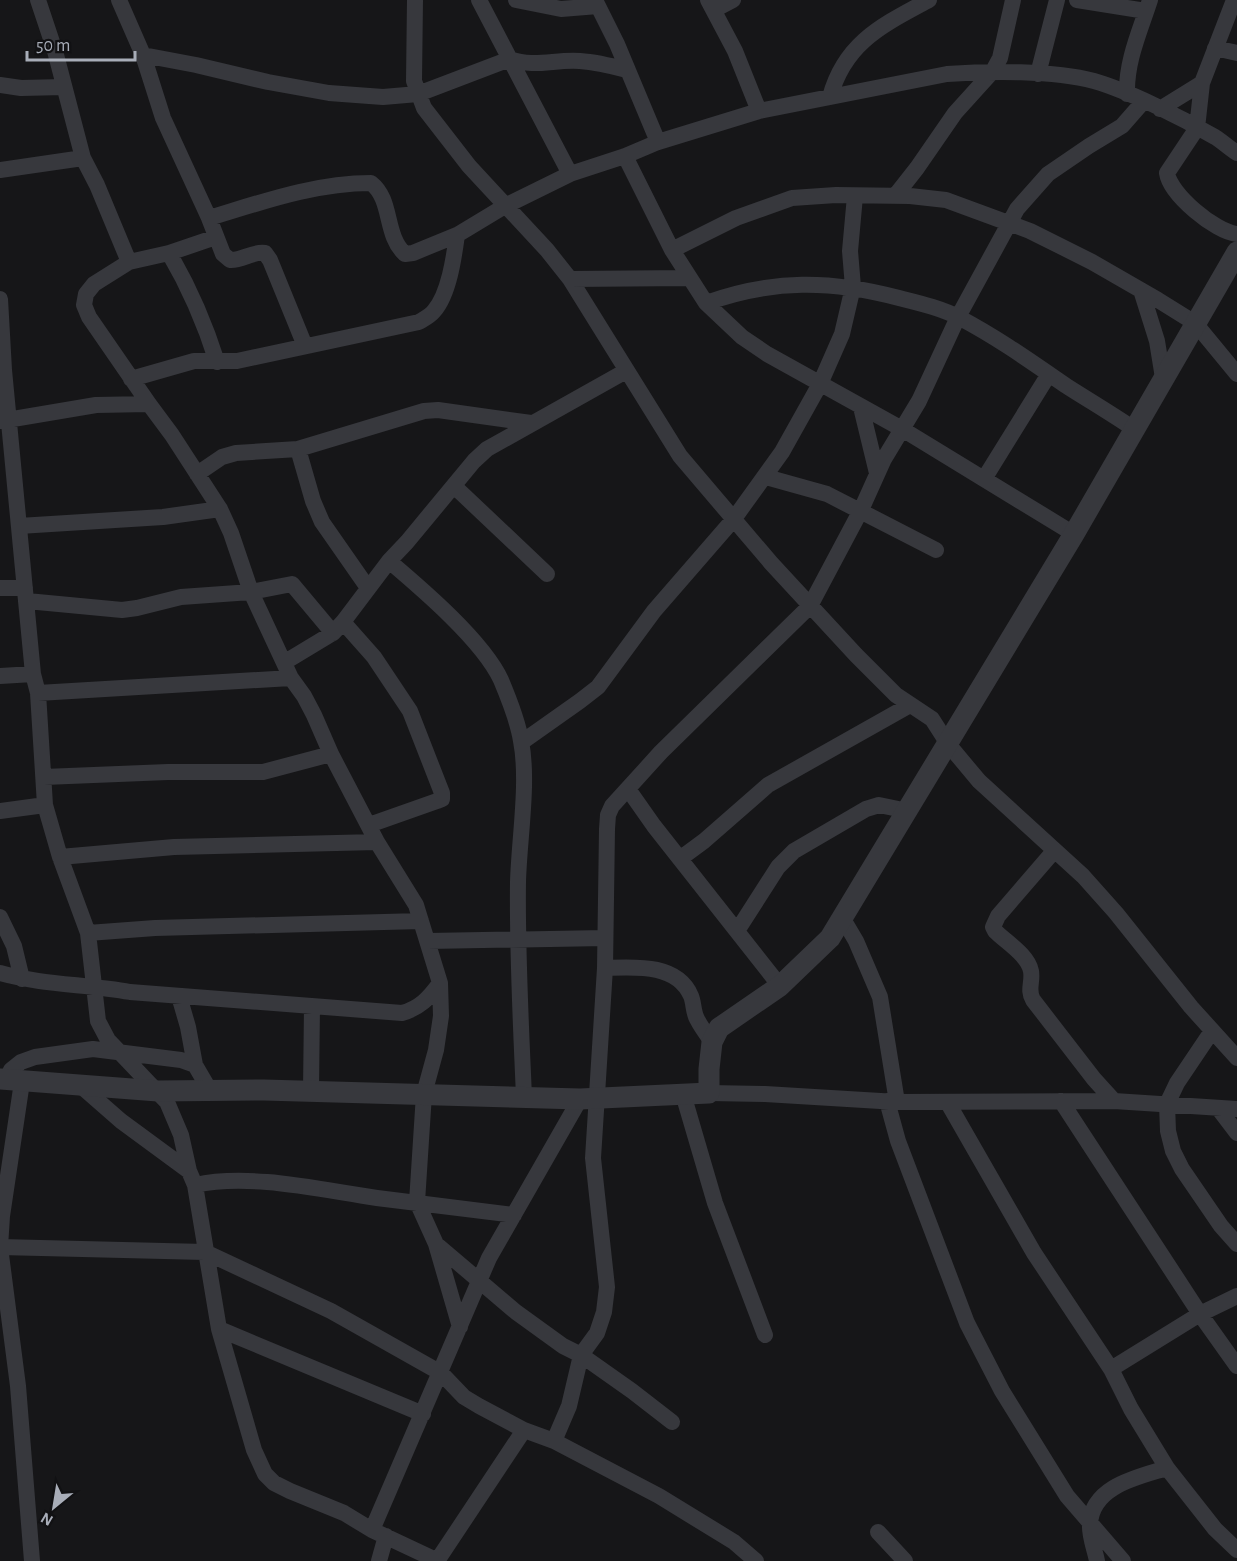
<svg xmlns="http://www.w3.org/2000/svg" width="1237" height="1561" viewBox="0 0 1237 1561" font-family="'Alegreya Sans',sans-serif">
  <style>
    .lines { fill: none; stroke-linecap: round; stroke-linejoin: round }
    .minor { stroke: #37383d; stroke-width: 16 }
    .tertiary { stroke: #37383d; stroke-width: 21 }
  </style>
  <rect width="100%" height="100%" fill="#161618"/>
  <g class="lines">
    <path class="minor" d="M38,0L55,51L83,158L97,185L129,262
      M119,0L143,55L196,65L268,82L329,93L383,97L418,94L510,59C534,68 555,59 580,61C596,62 612,66 627,70
      M415,0L414,81L424,108L469,166L547,250L570,279L680,456L771,563L856,655L896,695L932,719L948,744L979,781L1083,876L1116,913L1191,1007L1237,1058
      M479,0L570,174
      M516,0L561,9L598,6
      M595,0L617,44L658,142
      M708,0L735,51L759,111
      M1077,0L1146,11
      M1234,0L1202,83L1197,128L1167,173C1170,194 1215,232 1237,234
      M714,10L733,0
      M1215,48L1237,53
      M143,55L163,118L209,218L223,254L230,260C242,261 252,251 265,253L270,260L305,346
      M1038,74L1057,0
      M0,85L21,88L64,87
      M1127,94C1126,61 1140,31 1150,0
      M830,97C845,42 883,25 929,0
      M1160,109L1202,83
      M625,156L672,250L706,303L742,337L767,354L902,429L1074,534
      M0,170L83,158
      M895,196L917,168L955,113L993,71L1000,58L1013,0
      M209,218C262,202 315,183 371,183C393,200 384,235 405,254L413,253L457,235L505,206L570,174L625,156L658,142L759,111L947,74C989,71 1053,70 1094,81C1129,91 1182,118 1215,137C1223,142 1229,148 1237,153
      M216,237L169,253L129,262L94,284L86,294L84,305L89,317L149,404L172,435L220,509L231,533L251,592L291,678L304,696L314,715L331,754L377,842L416,905L440,983L441,1016L436,1050L424,1094L417,1202L436,1244L460,1327
      M672,250L736,218L792,198L836,195L910,196L946,200L1030,231L1092,262L1158,300L1195,323L1237,374
      M169,253C189,287 205,324 217,362
      M570,279L690,278
      M1141,290L1157,341L1163,378
      M0,299L4,370L33,674L38,693L45,805L60,857L88,933L98,1021L108,1040L167,1102L181,1135L189,1171L195,1185L219,1329L254,1450L265,1474L274,1483L290,1491L344,1513L372,1530L438,1561
      M706,303C773,279 831,280 899,298C919,303 941,308 960,318C998,338 1033,363 1068,387C1090,401 1112,414 1134,429
      M131,379L194,361H237L419,322C424,319 430,316 434,311C449,294 454,257 457,235
      M861,407L877,473
      M1,421L96,405L149,404
      M298,449L313,501L322,522L368,588
      M197,474L222,457L236,453L298,449L424,411L438,410L531,423
      M766,477L827,494L936,550
      M984,479L1049,374
      M454,486L547,574
      M19,526L163,517L220,509
      M389,561C422,589 483,641 501,680C509,699 518,721 521,741C529,782 519,840 518,882C517,954 521,1025 524,1097
      M0,588H25
      M27,601L122,610L137,608L181,597L251,592L292,584L333,633
      M343,622L374,657L410,711L442,793V799L437,801L369,825
      M285,662L333,633L343,622L389,561L407,542L474,461L487,449L626,371
      M0,676L33,674
      M38,693L291,678
      M522,742L580,701L598,687L654,611L733,520L782,452L820,384L842,334L853,287L850,251L855,196
      M44,777L168,772H263L331,754
      M628,789L654,826L780,986
      M0,811L45,805
      M1054,851L998,916L993,927L995,931C1006,942 1028,955 1031,971C1033,982 1027,990 1033,1000L1094,1079L1114,1101
      M60,857L174,847L377,842
      M681,858L704,841L768,785L910,705
      M0,917L14,946L22,979
      M843,919L856,941L880,997L897,1102
      M737,931L778,867L794,851L866,809L879,805L908,811
      M88,933L155,928L421,921
      M428,941L605,938
      M605,968C634,967 677,963 691,996C694,1003 693,1012 697,1019C701,1027 707,1035 712,1042
      M0,973C42,985 87,984 130,992L402,1013C420,1008 429,998 440,983
      M179,996L188,1027L195,1065
      M1212,1031L1177,1083L1167,1104L1168,1131L1173,1151L1182,1169L1221,1226L1237,1244
      M6,1080L11,1070L21,1062L35,1057L93,1049L181,1060L195,1065L209,1089
      M22,1082L2,1216L0,1247L18,1386L32,1561
      M81,1086L121,1121L189,1171
      M311,1091L312,1006
      M709,1093L765,1094L897,1102L1114,1101L1237,1109
      M683,1094L715,1203L765,1335
      M887,1101L898,1141L967,1323L1002,1391L1067,1496L1123,1561
      M1061,1101L1200,1314L1237,1366
      M948,1103L1034,1253L1111,1369L1131,1409L1167,1468L1215,1529L1237,1550
      M1218,1108L1237,1133
      M195,1185C251,1173 321,1190 377,1198C423,1204 469,1209 514,1215
      M436,1244L516,1312L563,1346L581,1355L632,1391L672,1422
      M0,1247L205,1252L331,1311L441,1373L464,1397L479,1406L524,1430L554,1441L659,1496L734,1542L756,1561
      M219,1329L423,1414
      M1111,1369L1200,1314L1237,1296
      M554,1441L569,1406L581,1355L597,1333L604,1312L607,1287L593,1158L605,968L607,829L608,815L612,806L661,752L810,606L861,510L884,459L919,401L958,317L1017,209L1048,174L1089,146L1122,126L1143,102
      M372,1530L489,1258L580,1099
      M878,1532L905,1561
      M379,1561L386,1536
      M437,1561L524,1430
      M1097,1561C1095,1550 1089,1536 1090,1524C1092,1486 1138,1477 1167,1468"/>
    <path class="tertiary" d="M0,1079L158,1091L264,1090L580,1099L709,1093V1069L712,1042L719,1028L780,986L830,938L1074,534L1237,252"/>
  </g>
  <g transform="translate(54 1507) rotate(210)" stroke="#111113" stroke-width="4.5" paint-order="stroke">
  <path d="M0-4.5L10 22L0 15L-10 22Z" fill="#a8adb8"/>
  <text y="-9" font-size="16" font-weight="bold" text-anchor="middle" fill="#a8adb8">N</text>
  </g>
  <path d="M27 51v9h108v-9" fill="none" stroke="#a8adb8" stroke-width="3"/>
  <text x="36" y="51" font-size="18" fill="#a8adb8" stroke="#111113" stroke-width="4.5" paint-order="stroke">50 m</text>
</svg>
